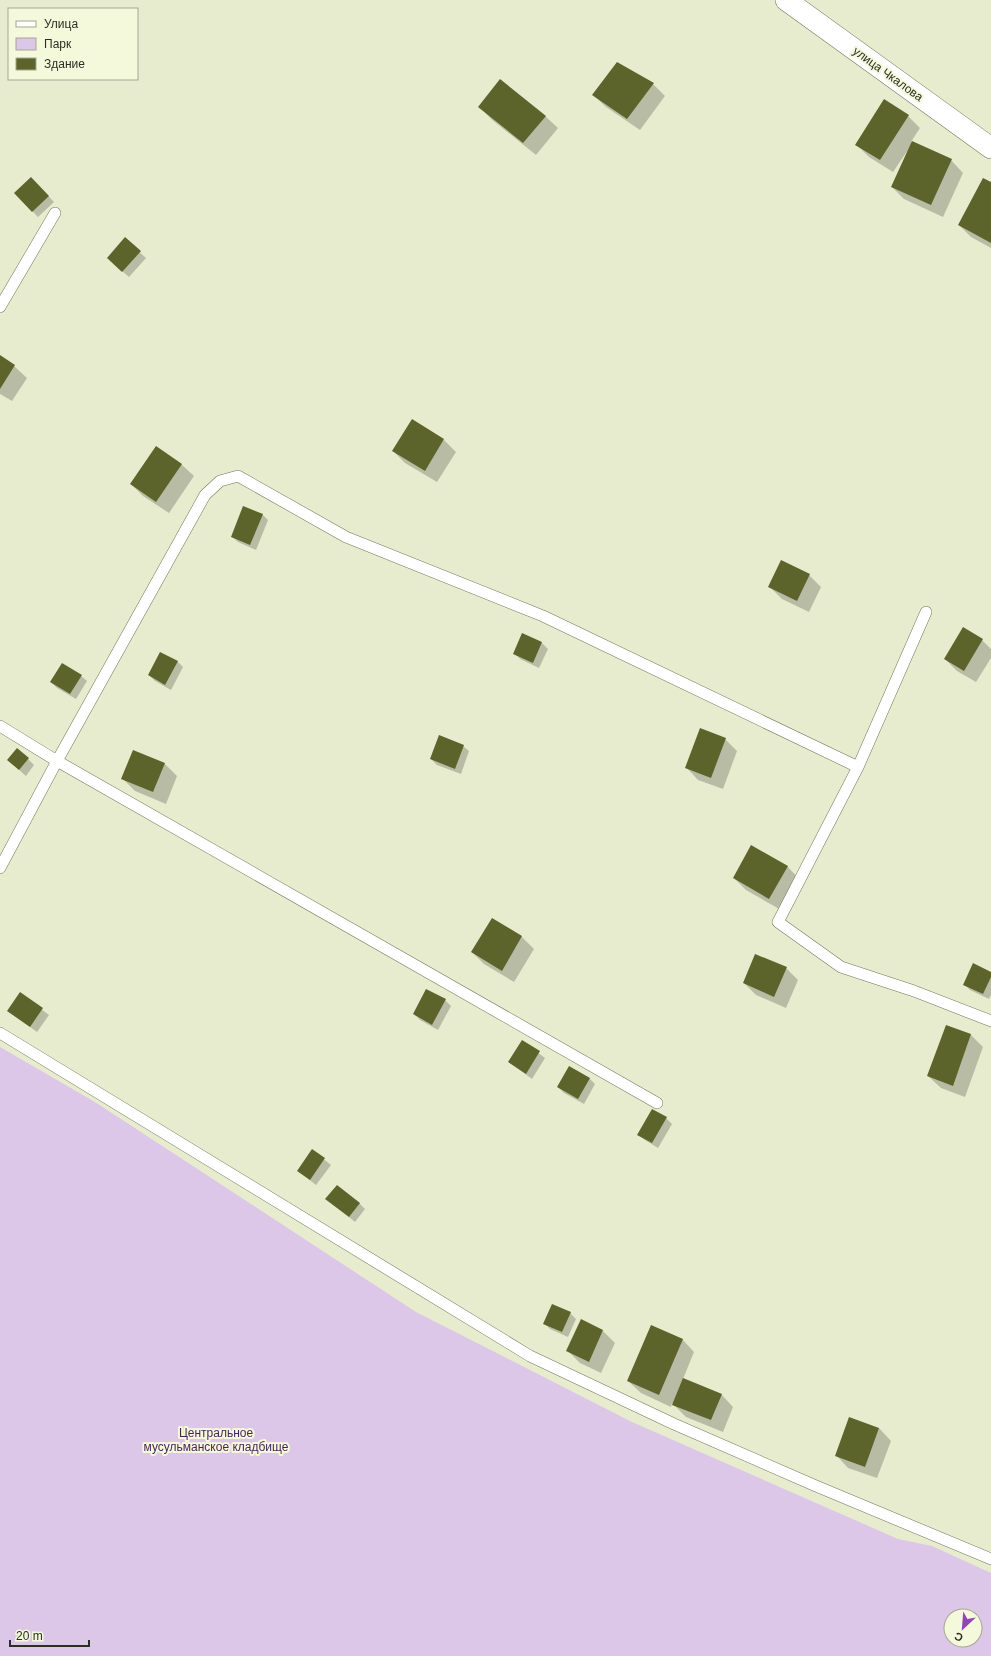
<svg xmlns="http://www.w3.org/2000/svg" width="991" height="1656" viewBox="0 0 991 1656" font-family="Helvetica,sans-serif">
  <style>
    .green { fill: #ddc7e8; fill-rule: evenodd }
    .shadow { fill: #0003 }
    .building { fill: #5c632b }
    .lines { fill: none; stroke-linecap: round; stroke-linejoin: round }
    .lane-casing { stroke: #73775c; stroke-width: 12 }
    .street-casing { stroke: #73775c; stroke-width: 22 }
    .lane { stroke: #fff; stroke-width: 11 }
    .street { stroke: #fff; stroke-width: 21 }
    .labels { text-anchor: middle; stroke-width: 4; stroke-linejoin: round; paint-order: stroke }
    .street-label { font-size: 12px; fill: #2c2e23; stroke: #f4f9db }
    .park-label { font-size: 12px; fill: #491f5b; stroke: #f4f9db }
  </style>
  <rect width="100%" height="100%" fill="#e7ecce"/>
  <path class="green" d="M0,1047L95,1102L416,1312L632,1422L898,1539L932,1546L991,1573V1656H0ZM951,1616H975V1640H951Z"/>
  <path class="shadow" d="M653,84L665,96L640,130L606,107L593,95Z
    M479,106L545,116L558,128L536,155L491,119Z
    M908,116L920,128L911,142L951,160L963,173L943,217L904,199L892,187L912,144L893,172L869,157L856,144Z
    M31,178L54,202L38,217L15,193Z
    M991,183V248L971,237L959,225Z
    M125,239L146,258L129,277L114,264Z
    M0,357L14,366L27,378L12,401L0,394Z
    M444,440L456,452L437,482L405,463L393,451Z
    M181,464L194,476L169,513L143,496L131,484Z
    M262,514L268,520L256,550L238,542L232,536Z
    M809,575L821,587L809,612L782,599L770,587Z
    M522,634L542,643L548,649L539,668L520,659L514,653Z
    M982,640L991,649V658L976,682L957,671L945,659Z
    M177,661L183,667L171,690L155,681L149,675Z
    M81,676L87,681L76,699L57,688L51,682Z
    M725,739L737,751L723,789L698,780L686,767Z
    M463,746L469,751L461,774L437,765L431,759Z
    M28,759L34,765L26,776L8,760Z
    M165,764L177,776L166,804L135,791L123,779Z
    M787,866L799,879L781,910L746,890L734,878Z
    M492,919L522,937L534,949L514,982L484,964L472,952Z
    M786,968L798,980L786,1008L756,995L744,983Z
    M991,973V995L989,999L970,990L964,984Z
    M20,993L49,1015L37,1032L8,1011Z
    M445,1000L451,1006L438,1030L420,1020L414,1014Z
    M947,1026L971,1035L983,1047L965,1097L941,1088L928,1076Z
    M522,1041L545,1058L532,1079L509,1062Z
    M589,1078L595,1084L584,1104L564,1093L558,1087Z
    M666,1118L672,1124L658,1148L645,1140L639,1135Z
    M312,1150L331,1165L316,1185L298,1171Z
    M327,1199L359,1203L365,1209L355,1222Z
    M570,1313L576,1319L568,1337L550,1329L544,1323Z
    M582,1321L603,1331L615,1343L601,1373L580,1363L568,1351Z
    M682,1339L694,1352L683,1379L721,1394L733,1407L723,1432L686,1417L672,1403L671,1407L641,1393L628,1381Z
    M879,1428L891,1441L877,1478L848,1468L836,1455Z"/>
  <path class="building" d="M617,62L654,83L627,119L592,95Z
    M500,79L546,116L523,143L478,107Z
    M884,99L909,115L880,160L855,145Z
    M912,141L952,159L931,205L891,187Z
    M31,177L49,196L32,212L14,193Z
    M983,178L991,182V243L958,225Z
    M125,237L141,251L122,272L107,258Z
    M0,355L15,365L0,389Z
    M412,419L444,439L425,471L392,451Z
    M156,446L182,464L156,502L130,484Z
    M243,506L263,514L250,545L231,537Z
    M781,560L810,574L797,601L768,587Z
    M963,627L983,639L964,671L944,659Z
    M522,633L542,642L533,663L513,654Z
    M160,652L178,661L165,685L148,675Z
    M62,663L82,675L70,694L50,682Z
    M700,728L726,738L711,778L685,768Z
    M439,735L464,745L455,769L430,759Z
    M17,748L29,758L19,770L7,760Z
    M133,750L165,763L153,792L121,779Z
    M751,845L788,866L769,899L733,878Z
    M492,918L522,936L502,971L471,952Z
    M755,954L787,967L774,997L743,983Z
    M973,963L991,972V977L983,994L963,985Z
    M426,989L446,999L432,1025L413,1014Z
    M20,992L43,1008L30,1027L7,1011Z
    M946,1025L971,1034L953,1086L927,1076Z
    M522,1040L540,1051L526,1074L508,1062Z
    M569,1066L590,1078L578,1099L557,1087Z
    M652,1109L667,1117L652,1143L637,1135Z
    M312,1149L325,1158L310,1180L297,1171Z
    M337,1185L360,1203L349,1217L325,1199Z
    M552,1304L571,1312L562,1332L543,1324Z
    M581,1319L603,1330L589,1362L566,1351Z
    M651,1325L683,1339L659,1395L627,1381Z
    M683,1378L722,1394L711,1420L672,1405Z
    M849,1417L879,1428L865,1467L835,1456Z"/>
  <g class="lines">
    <g class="lane-casing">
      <path id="lane" d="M0,307L55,213
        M926,612L858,767L778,922L841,967L914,991L991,1021
        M0,726L57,761L657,1103
        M0,868L57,761L205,495L220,481L238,476L346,537L543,616L858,767
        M0,1033L530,1356L674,1424L816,1486L991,1559"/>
    </g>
    <g class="street-casing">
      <path id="street" d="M786,0L991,148"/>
    </g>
    <use href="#lane" class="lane"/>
    <use href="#street" class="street"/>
  </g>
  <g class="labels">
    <g class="street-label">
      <text transform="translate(888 74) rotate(36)" y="4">улица Чкалова</text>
    </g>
    <g class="park-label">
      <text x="216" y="1437">Центральное<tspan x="216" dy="14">мусульманское кладбище</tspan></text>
    </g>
  </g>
  <rect x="8" y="8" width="130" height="72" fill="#f4f9db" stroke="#a4a891"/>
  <rect x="16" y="21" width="20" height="6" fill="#ffffff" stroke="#a4a891"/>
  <text x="44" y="28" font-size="12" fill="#2c2e23">Улица</text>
  <rect x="16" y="38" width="20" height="12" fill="#ddc7e8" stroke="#a4a891"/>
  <text x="44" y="48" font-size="12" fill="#2c2e23">Парк</text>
  <rect x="16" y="58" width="20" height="12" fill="#5c632b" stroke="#a4a891"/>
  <text x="44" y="68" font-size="12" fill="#2c2e23">Здание</text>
  <g transform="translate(963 1628) rotate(206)"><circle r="19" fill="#f4f9db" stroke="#a4a891"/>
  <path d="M0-3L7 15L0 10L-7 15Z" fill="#9345b5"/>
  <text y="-6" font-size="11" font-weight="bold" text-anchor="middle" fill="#2c2e23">С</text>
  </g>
  <path d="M10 1640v6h79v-6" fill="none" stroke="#2c2e23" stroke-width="2"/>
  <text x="16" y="1640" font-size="12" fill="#2c2e23" stroke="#f4f9db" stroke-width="3" paint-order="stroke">20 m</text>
</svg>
